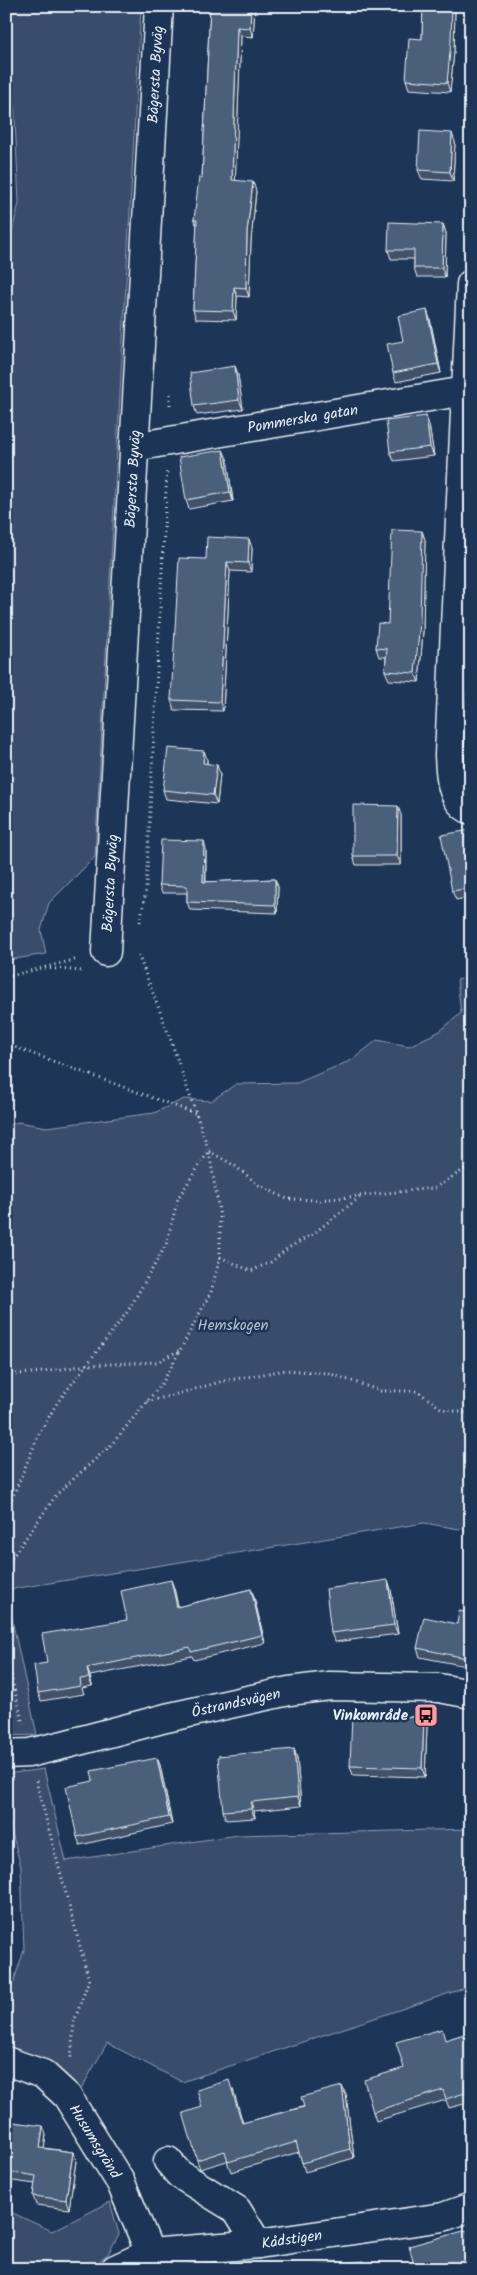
<svg xmlns="http://www.w3.org/2000/svg" width="477" height="2275" viewBox="0 0 477 2275" font-family="Kalam,sans-serif">
  <style>
    .green { fill: #374d6c; stroke: #909fb2 }
    .lines { fill: none; stroke-linecap: round; stroke-linejoin: round }
    .minor-casing { stroke: #e8f1f8; stroke-width: 31 }
    .path { stroke: #e8f1f8; stroke-width: 3; stroke-dasharray: 1 4; stroke-linecap: butt }
    .minor { stroke: #1d3557; stroke-width: 28 }
    .wall { fill: #3f5169; stroke: #e8f1f8 }
    .shaded-wall { fill: #334255; stroke: #e8f1f8 }
    .building { fill: #495e7a; stroke: #e8f1f8 }
    .labels { text-anchor: middle; stroke-width: 5; stroke-linejoin: round; paint-order: stroke }
    .street-label { font-size: 15px; fill: #e8f1f8; stroke: #1d3557 }
    .park-label { font-size: 15px; fill: #b3c0ce; stroke: #1d3557 }
    .poi-label { font-size: 15px; font-weight: bold; fill: #e8f1f8; stroke: #1d3557; text-anchor: end }
  </style>
  <rect width="100%" height="100%" fill="#1d3557"/>
  <filter id="ink" filterUnits="userSpaceOnUse"><feTurbulence type="fractalNoise" baseFrequency=".02" numOctaves="2"/><feDisplacementMap in="SourceGraphic" scale="10" xChannelSelector="R" yChannelSelector="G"/><feConvolveMatrix kernelMatrix="1 2 1 2 8 2 1 2 1" color-interpolation-filters="sRGB"/></filter>
  <g filter="url(#ink)">
    <path class="green" d="M9,6H141L95,857L49,903L41,930L46,954L8,960L6,957V255L19,203L14,99L6,48Z
      M471,977V1531L424,1523L6,1590V1126L18,1122L47,1127L154,1113L184,1099L211,1101L236,1084L297,1083L352,1060L377,1040L409,1046L440,1031L461,1013L457,980Z
      M6,1592L37,1735L6,1736Z
      M44,1769L66,1861L237,1835L471,1829V1986L182,2082L107,2043L74,2102L6,2054V2005L24,1950L21,1867L6,1810V1774Z
      M110,2202L119,2234L108,2254L89,2269H6V2210L52,2231Z"/>
    <g class="lines">
      <g class="minor-casing">
        <g id="minor">
          <path d="M471,284L449,755C450,774 450,801 471,810"/>
          <path id="s1" d="M134,447L471,390"/>
          <path id="s2" d="M106,952L159,6"/>
          <path id="s3" d="M6,1754L29,1753L67,1744L166,1718L289,1691L330,1686L439,1688L471,1694"/>
          <path id="s4" d="M6,2061L43,2074L67,2096L121,2183L150,2253"/>
          <path d="M168,2161L179,2174L237,2210L258,2244"/>
          <path id="s5" d="M115,2269L150,2253L258,2244L443,2217L471,2207"/>
        </g>
      </g>
      <path class="path" d="M170,410V394
        M140,922L146,890L167,471
        M45,968L82,971
        M6,977L78,959
        M6,1044L197,1114
        M209,1151L235,1166L259,1185L287,1199L319,1200L435,1188L471,1165
        M220,1257L251,1271L271,1262L288,1248L313,1234L360,1197
        M6,1375L43,1372L88,1365L157,1362L182,1349
        M147,1402L224,1381L286,1370L328,1373L381,1391H417L442,1409L471,1414
        M6,1513L39,1434L57,1403L128,1311L166,1245L178,1198L208,1152
        M6,1566L57,1494L112,1444L163,1382L211,1292L220,1257V1217L209,1151L170,1038L138,954
        M6,1656L23,1724
        M36,1781L89,1980L74,2022L71,2058"/>
      <use href="#minor" class="minor"/>
    </g>
    <path class="wall" d="M210,6H255L253,37L241,36L235,181L256,191L251,241L249,297L237,296L236,320L196,319L193,310L197,226L194,220L202,178Z
      M423,6H455L454,51L450,92L409,89L406,80L422,39Z
      M455,142L453,181L422,179L418,170Z
      M443,224L446,233L445,277H417L414,268V259H391L388,250Z
      M430,319L441,373L396,382L393,373Z
      M235,366L238,375L243,409L197,415L194,406Z
      M429,425L434,456L394,461L390,452Z
      M223,450L227,459L233,501L189,509L186,500Z
      M422,531L425,540L423,631L419,682L389,680L385,671L386,657H379L376,648L388,624Z
      M252,548L251,572L230,571L223,711L174,710L171,700L206,559Z
      M204,751L207,760V764L220,774L217,804L166,799L163,790Z
      M401,815V865H356L353,856Z
      M471,830V897L456,900L452,891Z
      M206,849V882L275,879L278,887L277,913L190,910L187,902V893H162L159,885Z
      M388,1580L391,1590L398,1634L335,1642L331,1633Z
      M174,1588L178,1607L251,1589L254,1597L265,1643L194,1660L192,1656L90,1676L92,1686L82,1688L84,1694L41,1701L38,1693L47,1663L127,1620Z
      M471,1613V1667L420,1657L417,1648L457,1624Z
      M424,1717L427,1726L425,1777L353,1775L350,1766Z
      M294,1749L297,1758L301,1806L254,1811L255,1818L226,1820L223,1811Z
      M157,1758L160,1765L172,1824L80,1845L77,1837Z
      M471,2032V2102L449,2108L446,2100L376,2121L373,2112L404,2068L446,2040Z
      M233,2089L243,2123L346,2095L354,2158L305,2172L299,2152L231,2172L227,2161L200,2169L197,2160L202,2107Z
      M6,2107L11,2116V2122L46,2135L44,2148L73,2152L76,2161L69,2209L36,2205L33,2196L35,2184L6,2180Z"/>
    <path class="shaded-wall" d="M251,6H255L253,37L250,28Z
      M452,6H455L454,51L450,92L447,83Z
      M237,27L241,36L235,189L232,180Z
      M452,133L455,142L453,181L450,172Z
      M253,182L256,191L251,241L249,297L246,288L247,232Z
      M443,224L446,233L445,277L442,268Z
      M234,287L237,296L236,320L233,311Z
      M427,310L430,319L441,373L438,364Z
      M235,366L238,375L243,409L239,400Z
      M426,416L429,425L434,456L430,447Z
      M223,450L227,459L233,501L230,492Z
      M422,531L425,540L423,631L419,682L415,673Z
      M249,539L252,548L251,572L248,563Z
      M227,562L230,571L223,711L220,702Z
      M204,751L207,760L206,772L203,763Z
      M217,765L220,774L217,804L213,795Z
      M398,806L401,815V865L397,856Z
      M204,841L206,849L205,889L203,882Z
      M275,879L278,887L277,913L275,905Z
      M171,1580L174,1588L180,1615L177,1607Z
      M388,1580L391,1590L398,1634L394,1625Z
      M251,1589L254,1597L265,1643L262,1635Z
      M87,1668L90,1676L92,1686L89,1678Z
      M424,1717L427,1726L425,1777L422,1768Z
      M294,1749L297,1758L301,1806L298,1797Z
      M157,1758L160,1765L172,1824L169,1817Z
      M251,1802L254,1811L255,1818L251,1809Z
      M7,1921L11,1930L6,1955V1927Z
      M342,2086L346,2095L354,2158L350,2149Z
      M8,2107L11,2116L9,2130L6,2121Z
      M43,2126L46,2135L43,2157L40,2148Z
      M73,2152L76,2161L69,2209L66,2200Z"/>
    <path class="building" d="M210,6H251L250,28L237,27L232,180L253,182L247,232L246,288L234,287L233,311L193,310L197,220H194L199,177L202,178Z
      M423,6H452L451,42L447,83L406,80L409,38L422,39Z
      M420,131L452,133L450,172L418,170Z
      M389,222L443,224L442,268H414V250H388Z
      M427,310L438,364L393,373L387,344L403,341L398,316Z
      M235,366L239,400L194,406L190,373Z
      M426,416L430,447L390,452L386,421Z
      M223,450L230,492L186,500L179,457Z
      M392,530L422,531L420,622L415,673L385,671L387,649L376,648L378,623L388,624Z
      M207,537L249,539L248,563L227,562L220,702L171,700L179,558L206,559Z
      M168,748L204,751L203,763L217,765L213,795L163,790Z
      M353,805L398,806L397,856H353Z
      M471,830V888L452,891L441,835Z
      M161,840L204,841L203,882L275,879V905L187,902V886L159,885Z
      M171,1580L177,1607L251,1589L262,1635L191,1652L190,1647L87,1668L89,1678L80,1679L81,1686L38,1693L34,1665L47,1663L42,1634L127,1620L121,1591Z
      M388,1580L394,1625L331,1633L326,1589Z
      M459,1611L471,1613V1659L417,1648L424,1617L457,1624Z
      M352,1715L424,1717L422,1768L350,1766Z
      M294,1749L298,1797L251,1802V1809L223,1811L218,1756Z
      M157,1758L169,1817L77,1837L66,1787L93,1781L91,1771Z
      M442,2029L445,2040L471,2032V2091L446,2099L443,2090L373,2112L364,2080L404,2068L396,2042Z
      M229,2080L242,2123L304,2107L301,2097L342,2086L350,2149L302,2163L296,2142L228,2162L225,2151L197,2160L183,2113L202,2107L197,2090Z
      M6,2107H8L6,2120Z
      M6,2121L43,2126L40,2148L73,2152L66,2200L33,2196L36,2176L6,2171Z
      M467,2230L471,2242V2269H415L409,2246Z
      M364,2261L365,2269L303,2268Z"/>
  </g>
  <defs>
    <g id="bus-square" transform="scale(1.25)"><rect x="-9" y="-9" width="18" height="18" rx="4" fill="#ff9aa2" stroke="#1d3557"/><path d="M-5-6H5V4H4V6H2V4H-2V6H-4V4H-5ZM-3.5-4V0h7V-4ZM-3.5 1.2v1.5H-2V1.2ZM2 1.2v1.5H3.5V1.2Z" fill="#111"/></g>
  </defs>
  <g fill-rule="evenodd">
    <use href="#bus-square" x="426" y="1715"/>
  </g>
  <g class="labels">
    <g class="street-label">
      <text dy="5" stroke="none"><textPath href="#s2" startOffset="879">Bägersta Byväg</textPath></text>
      <text dy="5" stroke="none"><textPath href="#s1" startOffset="171">Pommerska gatan</textPath></text>
      <text dy="5" stroke="none"><textPath href="#s2" startOffset="474">Bägersta Byväg</textPath></text>
      <text dy="5" stroke="none"><textPath href="#s2" startOffset="69">Bägersta Byväg</textPath></text>
      <text dy="5" stroke="none"><textPath href="#s3" startOffset="236">Östrandsvägen</textPath></text>
      <text dy="5" stroke="none"><textPath href="#s4" startOffset="125">Husumsgränd</textPath></text>
      <text dy="5" stroke="none"><textPath href="#s5" startOffset="181">Kådstigen</textPath></text>
    </g>
    <g class="park-label">
      <text x="233" y="1330">Hemskogen</text>
    </g>
    <g class="poi-label">
      <text x="408" y="1720">Vinkområde</text>
    </g>
  </g>
  <rect width="477" height="2275" fill="none" stroke="#1d3557" stroke-width="25"/>
  <rect x="12" y="12" width="452" height="2250" fill="none" stroke="#e8f1f8" stroke-width="2" filter="url(#ink)"/>
</svg>
